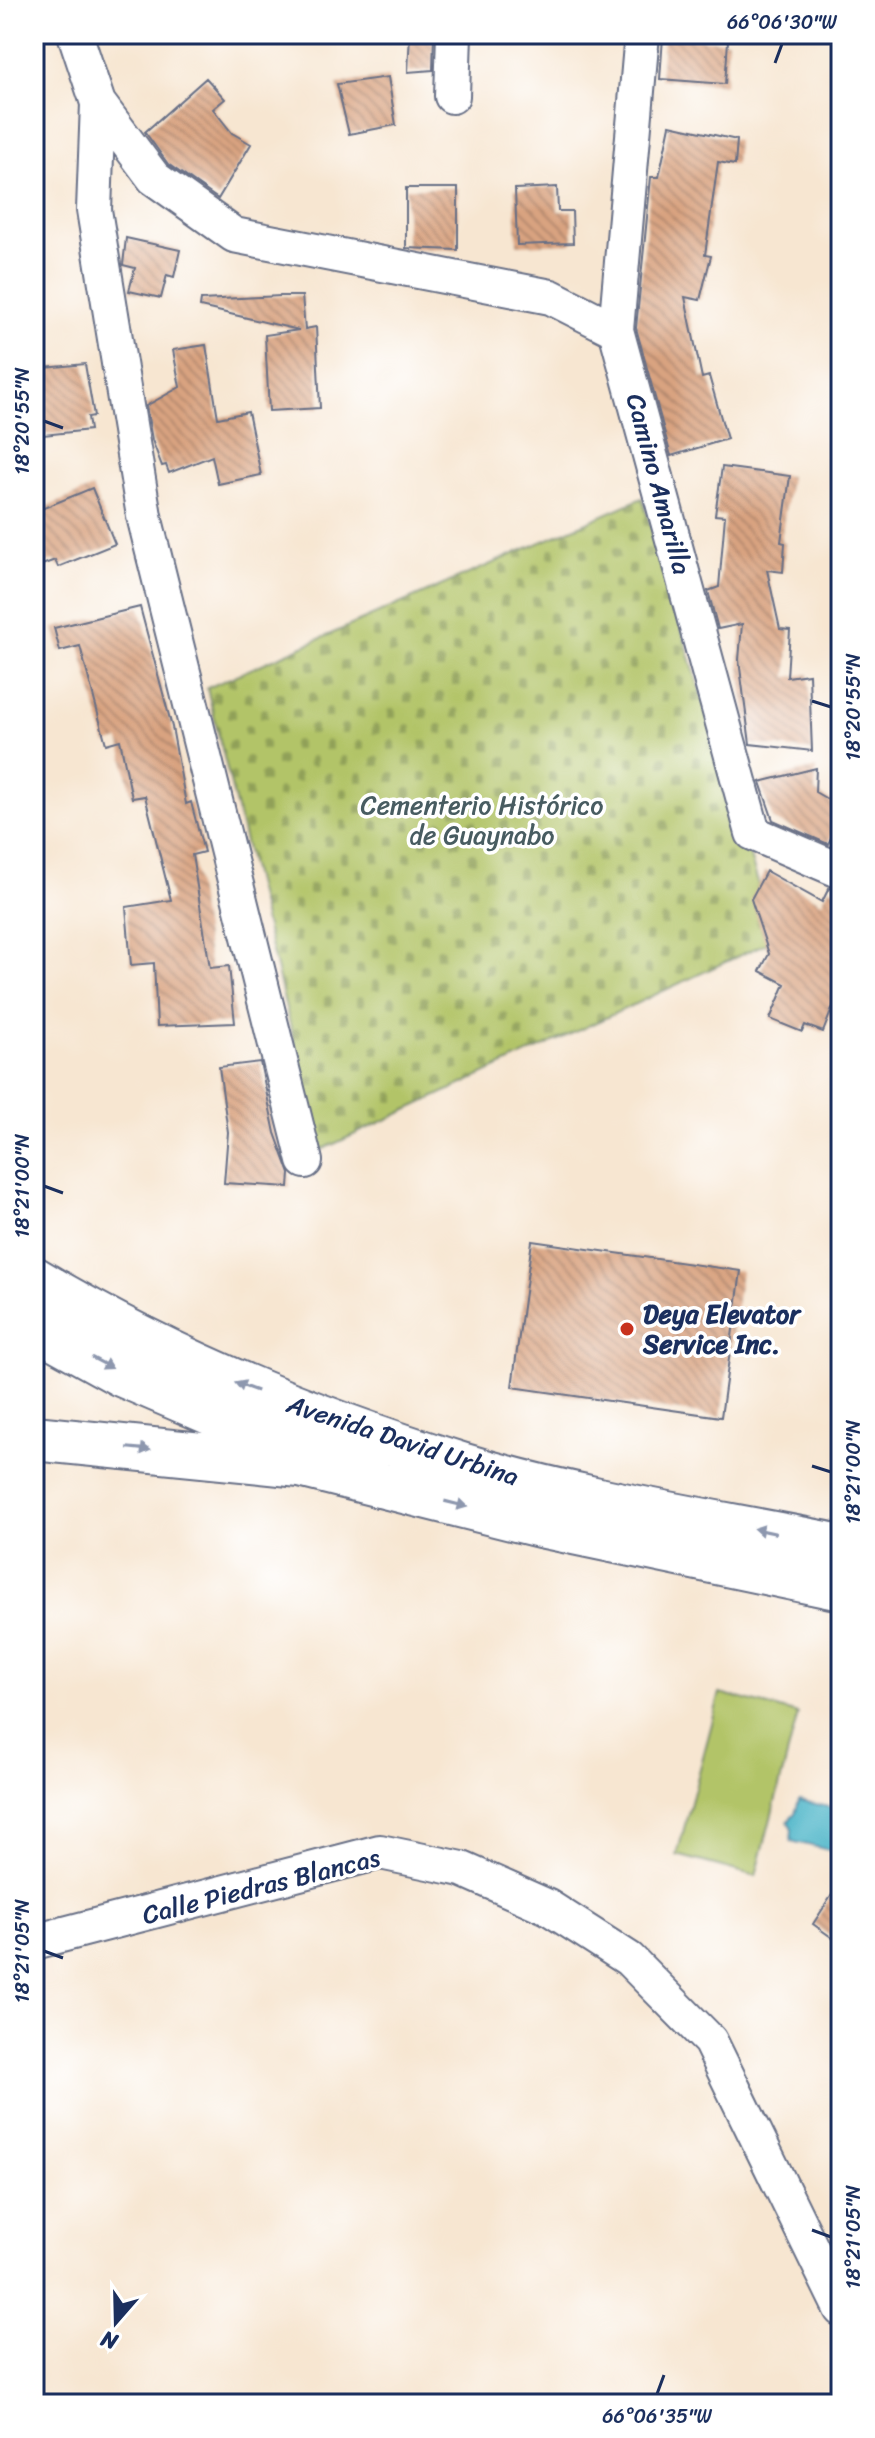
<svg xmlns="http://www.w3.org/2000/svg" width="875" height="2438" viewBox="0 0 875 2438" font-family="Sriracha,sans-serif">
  <style>
    .cemetery { fill: url(#cemetery-stones); stroke: #667a62; stroke-width: 2 }
    .garden { fill: #b2c467; stroke: #667a62; stroke-width: 2 }
    .water { fill: #49b4c7; stroke: #327292; stroke-width: 2 }
    .building { fill: url(#building-back-hatch) }
    .lines { fill: none; stroke-linecap: round; stroke-linejoin: round }
    .minor-casing { stroke: #686f86; stroke-width: 38 }
    .tertiary-casing { stroke: #686f86; stroke-width: 48 }
    .motorway-casing { stroke: #686f86; stroke-width: 48 }
    .minor { stroke: #fff; stroke-width: 34 }
    .tertiary { stroke: #fff; stroke-width: 44 }
    .motorway { stroke: #fff; stroke-width: 44 }
    .oneway { fill: #8d97ae }
    .ticks { fill: none; stroke: #1b2f5e; stroke-width: 3 }
    .poi-dot { fill: #c8321e; stroke: #fff; stroke-width: 3 }
    .labels { text-anchor: middle; stroke-width: 7; stroke-linejoin: round; paint-order: stroke }
    .street-label { font-size: 26px; fill: #1b2f5e; stroke: #fff }
    .park-label { font-size: 26px; fill: #485c61; stroke: #fff }
    .poi-label { font-size: 26px; font-weight: bold; fill: #1b2f5e; stroke: #fff; text-anchor: start }
    .neatline { fill: none; stroke: #1b2f5e; stroke-width: 3 }
    .ticks-label { font-size: 20px; text-anchor: middle; fill: #1b2f5e }
  </style>
  <defs>
    <pattern id="cemetery-stones" width="16" height="16" patternUnits="userSpaceOnUse" patternTransform="scale(2)"><rect width="16" height="16" fill="#b2c467"/><path d="M2 7V4a2 2 0 0 1 4 0v3zM10 15v-3a2 2 0 0 1 4 0v3z" fill="#90a058"/></pattern>
    <pattern id="building-back-hatch" width="6" height="6" patternUnits="userSpaceOnUse" patternTransform="scale(2)"><rect width="6" height="6" fill="#d9a380"/><path d="M-1 5l2 2M0 0l6 6M5-1l2 2" fill="none" stroke="#af856c"/></pattern>
  </defs>
  <rect width="100%" height="100%" fill="#fff"/>
  <filter id="ink" filterUnits="userSpaceOnUse"><feTurbulence type="fractalNoise" baseFrequency=".0125" numOctaves="2"/><feDisplacementMap in="SourceGraphic" scale="16" xChannelSelector="R" yChannelSelector="G"/><feConvolveMatrix kernelMatrix="1 2 1 2 8 2 1 2 1" color-interpolation-filters="sRGB"/></filter>
  <filter id="wash" filterUnits="userSpaceOnUse"><feTurbulence type="fractalNoise" baseFrequency=".006" numOctaves="4" result="noise"/><feDisplacementMap in="SourceGraphic" scale="32" xChannelSelector="R" yChannelSelector="G"/><feGaussianBlur stdDeviation="1.8" result="paint"/><feColorMatrix in="noise" values="0 0 0 0 0 0 0 0 0 0 0 0 0 0 0 0 0 1.4 0 .05"/><feComposite in="paint" operator="in"/></filter>
  <g filter="url(#wash)">
    <rect width="100%" height="100%" fill="#f7e6d1"/>
    <path class="cemetery" d="M642,498L775,939L321,1150L207,688Z"/>
    <path class="garden" d="M720,1693L798,1714L756,1876L677,1855Z"/>
    <path class="water" d="M799,1800L841,1810V1853L791,1841L792,1830L788,1821L795,1814Z"/>
    <g id="blocks">
      <path class="building" d="M410,34H434L433,70L408,72Z
        M663,37L728,41L725,84L660,79Z
        M388,77L396,125L349,134L337,84Z
        M206,78L225,99L213,109L232,133L251,144L218,199L168,164L145,132Z
        M670,125L737,140L735,165L718,162L705,255L711,256L700,300L685,297L702,378L709,376L727,439L671,456L636,328L651,177H659Z
        M557,187L558,211H572L573,243L517,245L515,189Z
        M406,188H458V250L406,248Z
        M126,238L180,250L174,277L167,275L161,298L129,291L135,268L123,265Z
        M281,296H302L305,329L316,327L320,408L269,411L265,335L299,330L200,307L201,300Z
        M206,345L218,418L248,412L261,475L218,484L212,456L169,473L166,465L162,466L152,440L146,406L180,387L173,350Z
        M85,364L94,416L88,417L90,430L34,436V369Z
        M722,467L790,476L781,542L785,543L783,572L767,570L780,629L790,630L787,677L809,674L812,751L750,744L739,660L742,624L718,629L708,591L719,587L725,516L715,515Z
        M92,488L115,544L58,567L55,560L34,568V534L42,530L34,512Z
        M140,607L172,727L186,804L191,802L204,852L192,855L210,968L229,966L235,1023L157,1026L154,963L131,965L126,907L171,900L145,796L132,798L120,740L106,744L80,646L60,651L54,628Z
        M816,768L815,792L841,807V818L828,844L773,820L760,782Z
        M766,871L822,902L829,888L841,891V986L823,1032L805,1025L802,1032L770,1019L785,984L760,971L769,954L751,899Z
        M260,1062L275,1133L290,1174L289,1187L224,1183L228,1132L219,1067Z
        M532,1241L741,1271L721,1417L512,1387Z
        M841,1881V1944L813,1924Z"/>
    </g>
  </g>
  <g filter="url(#ink)">
    <use href="#blocks" fill-opacity="0" stroke="#686f86" stroke-width="2"/>
    <g class="lines">
      <g class="minor-casing">
        <path id="minor" d="M75,34L98,103L94,210L144,516L305,1161
          M642,34L616,330L753,833L841,871
          M452,96L454,34
          M98,103L154,178L234,235L551,297L616,330
          M34,1942L380,1852L462,1869L548,1907L629,1959L710,2041L841,2309"/>
      </g>
      <g class="tertiary-casing">
        <path id="tertiary" d="M34,1279C167,1359 313,1419 461,1465C581,1502 718,1522 841,1547
          M34,1326L121,1374L380,1485L540,1525L841,1588"/>
      </g>
      <g class="motorway-casing">
        <path id="motorway" d="M34,1438L300,1465L380,1485"/>
      </g>
      <use href="#minor" class="minor"/>
      <use href="#tertiary" class="tertiary"/>
      <use href="#motorway" class="motorway"/>
    </g>
    <defs><path id="oneway-solid" d="M-6-.8H1V-3.2L6.5 0L1 3.2V.8H-6Z" transform="scale(2)"/></defs>
    <g class="oneway">
      <use href="#oneway-solid" transform="translate(102 1363) rotate(28)"/>
      <use href="#oneway-solid" transform="translate(246 1387) rotate(-160)"/>
      <use href="#oneway-solid" transform="translate(139 1449) rotate(6)"/>
      <use href="#oneway-solid" transform="translate(456 1504) rotate(14)"/>
      <use href="#oneway-solid" transform="translate(765 1531) rotate(-168)"/>
    </g>
  </g>
  <path class="ticks" d="M775,63L782,44M44,421L63,428M812,701L831,707M44,1186L63,1193M812,1466L831,1472M44,1951L63,1958M812,2230L831,2237M657,2394L664,2375"/>
  <circle class="poi-dot" cx="627" cy="1329" r="8"/>
  <g class="labels">
    <g class="street-label">
      <text transform="translate(659 484) rotate(75)" y="9">Camino Amarilla</text>
      <text transform="translate(403 1440) rotate(18)" y="9">Avenida David Urbina</text>
      <text transform="translate(261 1886) rotate(-14)" y="9">Calle Piedras Blancas</text>
    </g>
    <g class="park-label">
      <text x="482" y="814">Cementerio Histórico<tspan x="482" dy="30">de Guaynabo</tspan></text>
    </g>
    <g class="poi-label">
      <text x="643" y="1323">Deya Elevator<tspan x="643" dy="30">Service Inc.</tspan></text>
    </g>
  </g>
  <rect width="875" height="2438" fill="none" stroke="#fff" stroke-width="88"/>
  <g transform="translate(116 2322) rotate(200)" stroke="#ffffff" stroke-width="6" paint-order="stroke">
  <path d="M0-6L14 30L0 20L-14 30Z" fill="#1b2f5e"/>
  <text y="-12" font-size="22" font-weight="bold" text-anchor="middle" fill="#1b2f5e">N</text>
  </g>
  <rect x="44" y="44" width="787" height="2350" class="neatline"/>
  <g class="ticks-label">
    <text x="782" y="29">66°06'30"W</text>
    <text transform="translate(22 421) rotate(-90)" y="7">18°20'55"N</text>
    <text transform="translate(853 707) rotate(-90)" y="7">18°20'55"N</text>
    <text transform="translate(22 1186) rotate(-90)" y="7">18°21'00"N</text>
    <text transform="translate(853 1472) rotate(-90)" y="7">18°21'00"N</text>
    <text transform="translate(22 1951) rotate(-90)" y="7">18°21'05"N</text>
    <text transform="translate(853 2237) rotate(-90)" y="7">18°21'05"N</text>
    <text x="657" y="2423">66°06'35"W</text>
  </g>
</svg>
